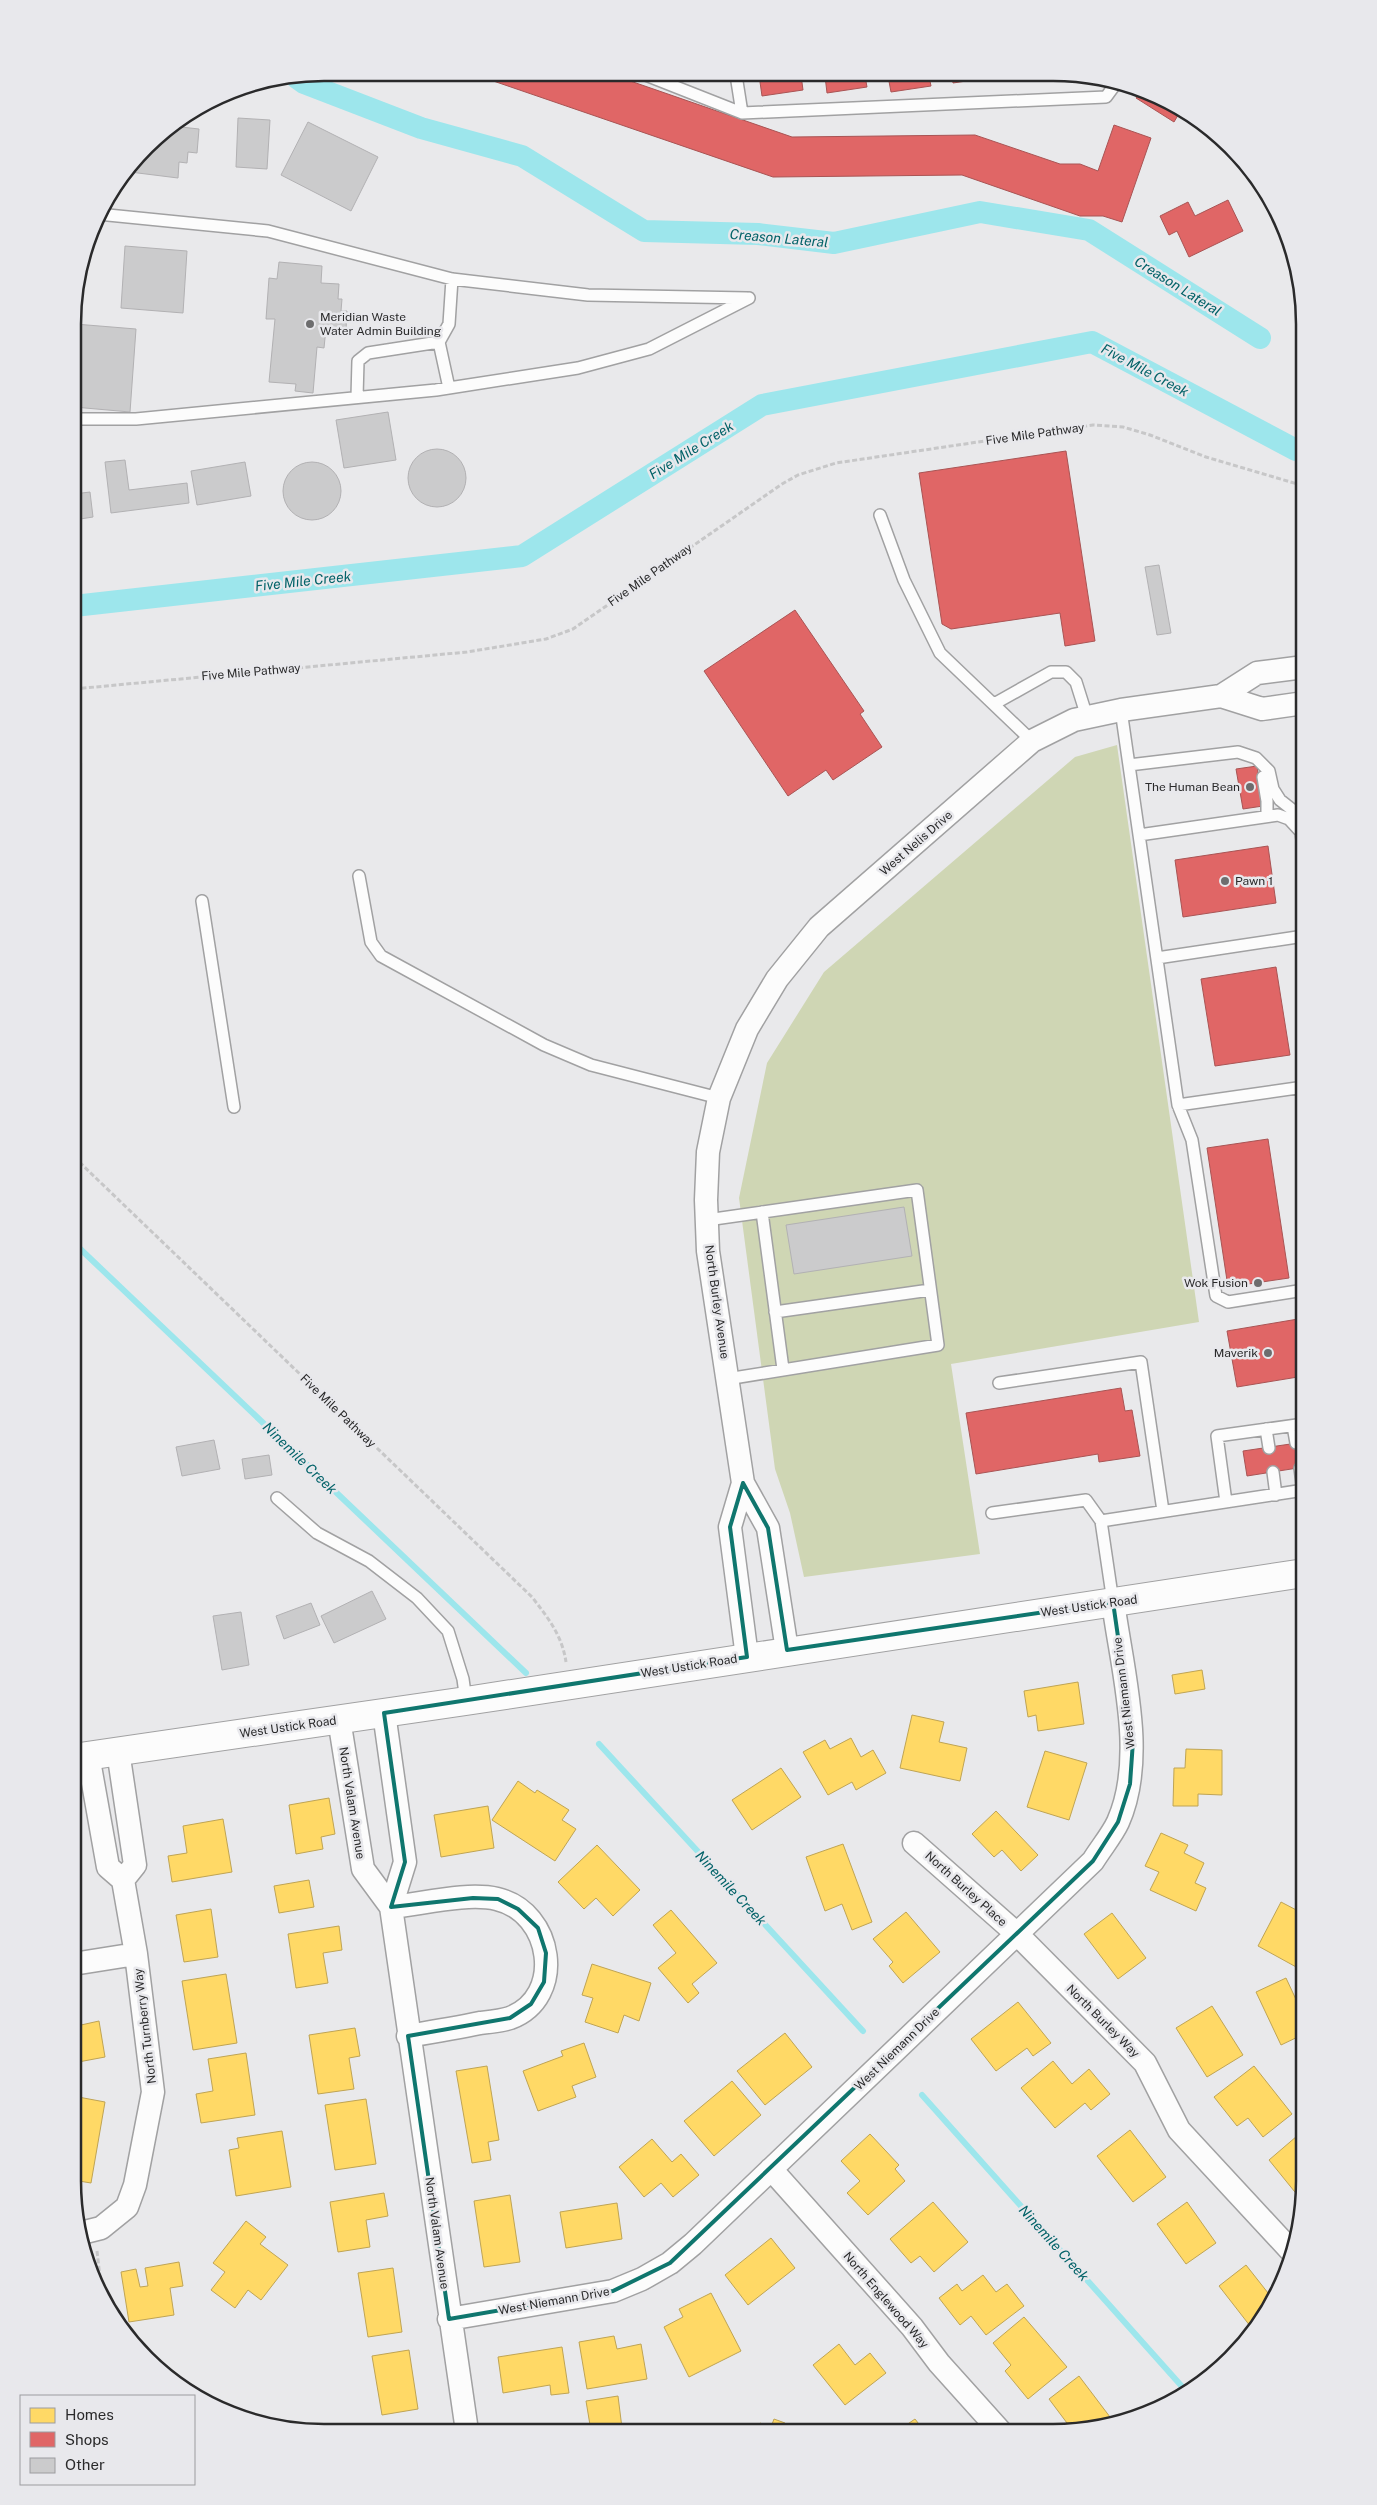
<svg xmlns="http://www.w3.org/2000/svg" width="1377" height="2505" viewBox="0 0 1377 2505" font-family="'Public Sans',sans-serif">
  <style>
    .green { fill: #cfd6b4 }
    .homes { fill: #ffd966; stroke: #bfa454 }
    .shops { fill: #e06666; stroke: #a95454 }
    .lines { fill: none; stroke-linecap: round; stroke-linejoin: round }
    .stream { stroke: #9de6ec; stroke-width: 6 }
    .canal { stroke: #9de6ec; stroke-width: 22 }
    .building { fill: #cbcbcc; stroke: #b2b1b3 }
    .lane-casing { stroke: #a1a1a2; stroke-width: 14 }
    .street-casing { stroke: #a1a1a2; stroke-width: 25 }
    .secondary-casing { stroke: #a1a1a2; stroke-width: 30 }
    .path { stroke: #c7c7c8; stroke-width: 3; stroke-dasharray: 5 2.5; stroke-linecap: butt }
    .lane { stroke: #fcfcfc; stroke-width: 11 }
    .street { stroke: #fcfcfc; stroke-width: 22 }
    .secondary { stroke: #fcfcfc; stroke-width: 28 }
    .marked { fill: none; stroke: #0f766e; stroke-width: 4; stroke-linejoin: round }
    .poi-dot { fill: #6d6d6e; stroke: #e8e8ec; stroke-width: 2 }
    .labels { text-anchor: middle; stroke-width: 5; stroke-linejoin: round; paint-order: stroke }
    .poi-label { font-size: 12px; fill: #2a2a2b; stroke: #e8e8ec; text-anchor: end }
    .street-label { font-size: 12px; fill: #2a2a2b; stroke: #e8e8ec }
    .water-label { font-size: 14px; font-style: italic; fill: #026268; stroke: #e8e8ec }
    .rim { fill: none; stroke: #2a2a2b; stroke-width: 2.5 }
  </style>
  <rect width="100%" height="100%" fill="#e9e9eb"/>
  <path class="green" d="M1117,745L1199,1322L951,1364L980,1554L804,1577L790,1513L775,1469L739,1198L767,1063L824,972L1075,757Z"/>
  <path class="homes" d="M1202,1670L1205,1689L1175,1694L1172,1675Z
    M1078,1682L1084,1724L1038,1731L1036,1715L1028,1717L1024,1691Z
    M912,1715L944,1722L939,1742L967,1748L960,1781L900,1768Z
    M851,1738L861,1757L873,1750L886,1773L856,1790L852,1782L828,1795L803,1752L825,1740L830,1749Z
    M1186,1749L1222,1750V1795L1198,1794V1806H1173L1174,1768H1185Z
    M1045,1751L1087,1763L1069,1820L1027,1807Z
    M781,1768L801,1797L752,1830L732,1800Z
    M518,1781L535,1793L537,1790L569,1810L562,1820L576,1829L555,1861L492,1820Z
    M329,1798L335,1834L321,1837L323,1849L296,1854L289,1805Z
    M488,1806L494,1848L441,1857L434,1815Z
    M996,1811L1038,1855L1021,1871L1002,1850L994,1857L972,1834Z
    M223,1819L232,1872L172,1882L168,1856L187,1853L183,1826Z
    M1161,1833L1188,1845L1184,1853L1204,1863L1195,1883L1206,1888L1196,1911L1150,1890L1159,1872L1145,1866Z
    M843,1844L872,1922L852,1930L842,1904L825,1911L806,1857Z
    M597,1845L640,1890L613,1916L596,1898L584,1909L558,1882Z
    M309,1880L314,1907L279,1913L274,1886Z
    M1281,1902L1304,1914L1302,1934L1304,1958L1298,1968L1258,1946Z
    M211,1909L218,1957L184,1962L176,1915Z
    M671,1910L717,1963L692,1984L699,1993L688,2003L658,1968L676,1953L653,1925Z
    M906,1912L940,1952L903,1983L889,1966L893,1962L873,1939Z
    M1112,1913L1146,1958L1118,1979L1084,1934Z
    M339,1926L342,1950L323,1953L328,1983L296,1988L288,1934Z
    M592,1964L651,1983L639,2021L624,2015L618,2033L585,2022L593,1998L582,1995Z
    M226,1974L237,2043L193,2050L182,1981Z
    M1286,1978L1300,2008L1304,2007V2034L1281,2045L1256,1992Z
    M1018,2002L1051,2043L1033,2056L1027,2048L996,2071L971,2039Z
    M1212,2006L1243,2055L1207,2077L1176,2028Z
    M78,2007L81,2025L99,2021L105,2057L73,2063V2008Z
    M355,2028L360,2056L349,2058L354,2089L318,2094L309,2035Z
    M785,2033L812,2067L765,2105L737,2071Z
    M584,2043L596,2077L572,2086L576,2097L538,2111L523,2071L563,2056L561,2051Z
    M246,2053L255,2115L201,2123L196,2094L213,2091L208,2059Z
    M1053,2061L1072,2084L1089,2069L1110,2094L1091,2110L1085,2103L1055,2128L1021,2088Z
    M487,2066L499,2140L488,2142L491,2160L472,2163L456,2071Z
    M1254,2066L1292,2114L1263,2137L1248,2118L1237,2126L1214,2097Z
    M732,2081L761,2115L714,2156L684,2121Z
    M73,2096L105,2102L91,2183L73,2180Z
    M366,2099L376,2164L335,2170L325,2105Z
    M1130,2130L1166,2177L1133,2202L1097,2156Z
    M282,2131L291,2187L236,2196L229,2150L239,2148L237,2138Z
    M870,2134L899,2165L895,2169L905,2181L868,2215L847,2193L860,2181L841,2161Z
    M1297,2136L1304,2144L1303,2202L1269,2160Z
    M652,2139L672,2162L681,2154L699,2175L673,2197L661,2183L644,2197L619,2167Z
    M384,2193L388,2216L366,2220L370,2247L338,2252L330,2202Z
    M510,2195L520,2262L484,2267L474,2201Z
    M933,2202L968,2242L934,2272L920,2256L911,2263L890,2239Z
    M1187,2202L1216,2243L1186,2264L1157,2224Z
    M617,2203L622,2239L566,2248L560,2212Z
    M246,2221L266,2237L260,2244L288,2265L261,2300L248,2290L235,2308L211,2290L225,2272L213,2263Z
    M771,2238L795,2268L748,2305L725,2275Z
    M179,2262L183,2286L170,2288L174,2315L129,2322L121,2272L136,2269L140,2287L148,2286L145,2268Z
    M1246,2265L1272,2298L1254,2331L1219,2286Z
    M393,2268L402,2332L368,2337L358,2273Z
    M983,2275L996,2292L1007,2284L1024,2306L986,2335L971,2316L960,2325L939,2298L957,2284L962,2291Z
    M711,2293L741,2351L689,2377L664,2327L683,2317L679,2309Z
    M1024,2317L1067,2367L1028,2399L1005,2371L1011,2365L993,2343Z
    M614,2336L617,2349L641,2344L647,2379L587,2389L579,2342Z
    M839,2344L855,2365L870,2353L886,2373L845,2405L813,2365Z
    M562,2347L569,2393L551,2395L550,2385L503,2393L498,2357Z
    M409,2350L418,2409L382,2415L372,2356Z
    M1079,2376L1110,2417L1099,2425L1061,2431L1060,2429L1067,2423L1049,2399Z
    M618,2396L622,2428L591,2431L586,2401Z
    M774,2419L785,2423L784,2425L796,2432H756L760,2423L771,2427Z
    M915,2419L925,2432H896Z"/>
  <path class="shops" d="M470,73L610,74L792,137L975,135L1060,164H1080L1098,171L1114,125L1151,138L1122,222L1103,216H1080L962,175L773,177Z
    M759,75H801L803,90L762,96Z
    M825,76H865L867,87L827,93Z
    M888,76H929L931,86L891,92Z
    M952,76L993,77L953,83Z
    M1141,91L1164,98L1181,110L1174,122L1136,98Z
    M1228,200L1243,231L1189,257L1177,231L1169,235L1160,216L1188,202L1195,216Z
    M1066,451L1095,641L1065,646L1060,613L951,629L942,624L919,473Z
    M795,610L864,711L860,714L882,747L833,780L826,770L788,796L704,671Z
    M1257,766L1263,806L1243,809L1236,769Z
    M1268,846L1276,903L1183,917L1175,860Z
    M1276,967L1290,1055L1215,1066L1201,979Z
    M1268,1139L1289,1278L1228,1287L1207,1148Z
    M1304,1318V1376L1237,1387L1227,1331Z
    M1121,1388L1125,1411L1132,1410L1140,1456L1099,1462L1098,1454L976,1474L966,1413Z
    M1304,1442V1467L1247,1476L1243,1451Z"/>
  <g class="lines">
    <path class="stream" d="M74,1243L526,1673
      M599,1744L863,2031
      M922,2095L1186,2391"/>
    <path class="canal" d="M297,78L304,83L421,128L522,156L644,231L758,234L834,243L980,212L1089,230L1260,338
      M74,606L522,556L762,405L1092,342L1296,450"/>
  </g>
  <path class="building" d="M238,118L270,120L267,169L236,167Z
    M308,122L378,157L351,211L281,175Z
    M172,126L199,129L197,153L188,152L187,163L179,162L178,178L130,172L158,135Z
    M125,246L187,251L183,313L121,308Z
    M279,262L322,266L321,283L339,284L338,299H342L341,311H347L346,330L326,328L324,348L317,347L313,393L295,391L296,384L269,382L275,319H266L269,278L277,279Z
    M75,324L136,329L130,412L74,407Z
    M388,412L396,460L344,468L336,420Z
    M408 478a29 29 0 1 1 58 0a29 29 0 1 1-58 0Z
    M125,460L129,490L187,483L189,503L111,513L105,462Z
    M283 491a29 29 0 1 1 58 0a29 29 0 1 1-58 0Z
    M245,462L251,496L197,505L191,471Z
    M90,492L93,517L74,520V494Z
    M1159,565L1171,633L1157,635L1145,567Z
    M904,1207L912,1256L794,1274L786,1225Z
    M214,1440L220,1469L182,1476L176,1447Z
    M269,1455L272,1475L245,1479L242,1459Z
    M372,1591L386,1619L334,1643L321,1616Z
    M311,1603L320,1625L284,1639L276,1616Z
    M241,1612L249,1665L222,1670L213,1616Z"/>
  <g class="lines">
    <g class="lane-casing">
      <path id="lane" d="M643,74L742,113L1106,97L1117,82
        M736,75L742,113
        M98,214L268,231L452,279L588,295L747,298
        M439,342L449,388
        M357,397L358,361L368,353L439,342L449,324L452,279
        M74,419H136L436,390L578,368L649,349L749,298
        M880,515L904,580L940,653L1032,741
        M994,704L1051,672H1066L1076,682L1087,717
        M1121,710L1178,1105L1304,1087
        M1129,765L1238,752L1256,758L1269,771L1273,789L1280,800L1299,815L1304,856
        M1263,777L1267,801V815
        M1139,835L1278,815L1289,819L1300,831
        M359,876L371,942L381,956L544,1045L591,1065L719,1098
        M202,901L234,1107
        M1157,958L1304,936
        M1302,1087L1304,1105
        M1178,1105L1192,1140L1216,1296L1228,1302L1304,1290
        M762,1212L783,1369
        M707,1220L917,1190L938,1345L727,1379
        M775,1312L930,1290
        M999,1383L1141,1362L1163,1511
        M1293,1426L1296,1443
        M1266,1429L1269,1448
        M1300,1468L1303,1491
        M1273,1472L1276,1495
        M277,1498L317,1533L369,1561L417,1598L448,1631L463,1679L466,1701
        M1226,1502L1217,1436L1304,1424
        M992,1513L1086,1500L1101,1521
        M1113,1602L1101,1521L1304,1490"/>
    </g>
    <g class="street-casing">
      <path id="street" d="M1304,703L1262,709L1221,696L1257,673L1304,667
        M743,1483L708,1251L706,1200L708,1152L719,1098L747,1029L777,979L819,927L1032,741L1074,720L1121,710L1221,696
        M747,1657L730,1527L743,1483L768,1528L787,1650
        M339,1719L363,1869L391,1907L405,1862L384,1713
        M88,1755L108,1867L123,1880L135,1865L118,1751
        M914,1843L1017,1934L1145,2063L1179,2130L1293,2253
        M73,1964L136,1954
        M408,2036C432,2032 456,2028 480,2023C489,2022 501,2021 510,2018C566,1997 553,1912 497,1899C467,1892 422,1904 391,1907L467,2431
        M771,2169L912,2327L939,2363L1001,2432
        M81,2233L101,2228L127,2207L135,2185L153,2092L136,1954L123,1880
        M449,2319L613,2291L642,2279L670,2263L693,2244L1093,1861C1101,1848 1112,1835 1118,1822C1147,1757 1122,1670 1113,1602"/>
    </g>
    <g class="secondary-casing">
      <path id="secondary" d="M73,1758L466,1701L1304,1573"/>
    </g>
    <path class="path" d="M74,689L467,652L546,639L573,629L782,484L798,475L836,463L1093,425L1123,427L1150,435L1206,457L1304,486
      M74,1157L532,1597C548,1618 562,1635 566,1662
      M97,2251L102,2295"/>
    <use href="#lane" class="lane"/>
    <use href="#street" class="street"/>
    <use href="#secondary" class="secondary"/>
  </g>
  <path class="marked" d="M743,1483L768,1528L787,1650L1113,1602L1133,1741L1130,1784L1118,1822L1093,1861L670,2263L613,2291L449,2319L408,2036L510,2018L531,2004L544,1982L546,1953L538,1928L518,1909L498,1899L473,1898L391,1907L405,1862L384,1713L747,1657L730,1527Z"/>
  <g class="poi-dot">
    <circle cx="310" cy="324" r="5"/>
    <circle cx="1250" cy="787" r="5"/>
    <circle cx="1225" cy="881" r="5"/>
    <circle cx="1258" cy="1283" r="5"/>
    <circle cx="1268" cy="1353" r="5"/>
  </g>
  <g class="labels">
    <g class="poi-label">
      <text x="320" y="321" text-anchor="start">Meridian Waste<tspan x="320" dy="14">Water Admin Building</tspan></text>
      <text x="1240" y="791">The Human Bean</text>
      <text x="1235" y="885" text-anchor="start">Pawn 1</text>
      <text x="1248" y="1287">Wok Fusion</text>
      <text x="1258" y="1357">Maverik</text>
    </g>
    <g class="street-label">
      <text transform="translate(1035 434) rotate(-8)" y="4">Five Mile Pathway</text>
      <text transform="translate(650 575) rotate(-35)" y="4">Five Mile Pathway</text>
      <text transform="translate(251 672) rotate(-5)" y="4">Five Mile Pathway</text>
      <text transform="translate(916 843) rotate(-41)" y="4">West Nelis Drive</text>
      <text transform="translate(717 1302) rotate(82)" y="4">North Burley Avenue</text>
      <text transform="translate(338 1411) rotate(44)" y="4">Five Mile Pathway</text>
      <text transform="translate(1089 1606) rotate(-8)" y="4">West Ustick Road</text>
      <text transform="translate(689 1666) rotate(-9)" y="4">West Ustick Road</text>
      <text transform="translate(1124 1693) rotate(-97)" y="4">West Niemann Drive</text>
      <text transform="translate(288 1727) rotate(-8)" y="4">West Ustick Road</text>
      <text transform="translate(352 1803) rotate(81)" y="4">North Valam Avenue</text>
      <text transform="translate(966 1889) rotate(42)" y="4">North Burley Place</text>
      <text transform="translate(1103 2021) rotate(45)" y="4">North Burley Way</text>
      <text transform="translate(145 2026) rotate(-97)" y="4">North Turnberry Way</text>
      <text transform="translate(897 2049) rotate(-44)" y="4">West Niemann Drive</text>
      <text transform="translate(437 2233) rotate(82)" y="4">North Valam Avenue</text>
      <text transform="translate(886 2300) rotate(49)" y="4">North Englewood Way</text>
      <text transform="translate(554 2301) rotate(-10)" y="4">West Niemann Drive</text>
    </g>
    <g class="water-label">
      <text transform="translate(779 238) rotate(5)" y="5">Creason Lateral</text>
      <text transform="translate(1178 286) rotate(32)" y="5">Creason Lateral</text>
      <text transform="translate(1145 370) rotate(28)" y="5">Five Mile Creek</text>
      <text transform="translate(691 450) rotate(-32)" y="5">Five Mile Creek</text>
      <text transform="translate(303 581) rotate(-6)" y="5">Five Mile Creek</text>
      <text transform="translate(300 1458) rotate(44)" y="5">Ninemile Creek</text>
      <text transform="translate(731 1888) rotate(47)" y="5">Ninemile Creek</text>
      <text transform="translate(1054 2243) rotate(48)" y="5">Ninemile Creek</text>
    </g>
  </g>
  <path d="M0 0H1377V2505H0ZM324 81H1053A243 243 0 0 1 1296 324V2181A243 243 0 0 1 1053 2424H324A243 243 0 0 1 81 2181V324A243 243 0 0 1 324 81Z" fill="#e8e8ec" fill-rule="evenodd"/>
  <path class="rim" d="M324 81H1053A243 243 0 0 1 1296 324V2181A243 243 0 0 1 1053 2424H324A243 243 0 0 1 81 2181V324A243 243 0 0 1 324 81Z"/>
  <rect x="20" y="2395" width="175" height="90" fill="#e8e8ec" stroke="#9c9c9f"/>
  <rect x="30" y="2408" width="25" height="15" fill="#ffd966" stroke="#9c9c9f"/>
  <text x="65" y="2420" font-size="15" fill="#2a2a2b">Homes</text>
  <rect x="30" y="2432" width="25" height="15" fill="#e06666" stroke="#9c9c9f"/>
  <text x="65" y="2445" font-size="15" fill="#2a2a2b">Shops</text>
  <rect x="30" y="2458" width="25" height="15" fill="#cbcbcc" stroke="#9c9c9f"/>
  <text x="65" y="2470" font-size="15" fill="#2a2a2b">Other</text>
</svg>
